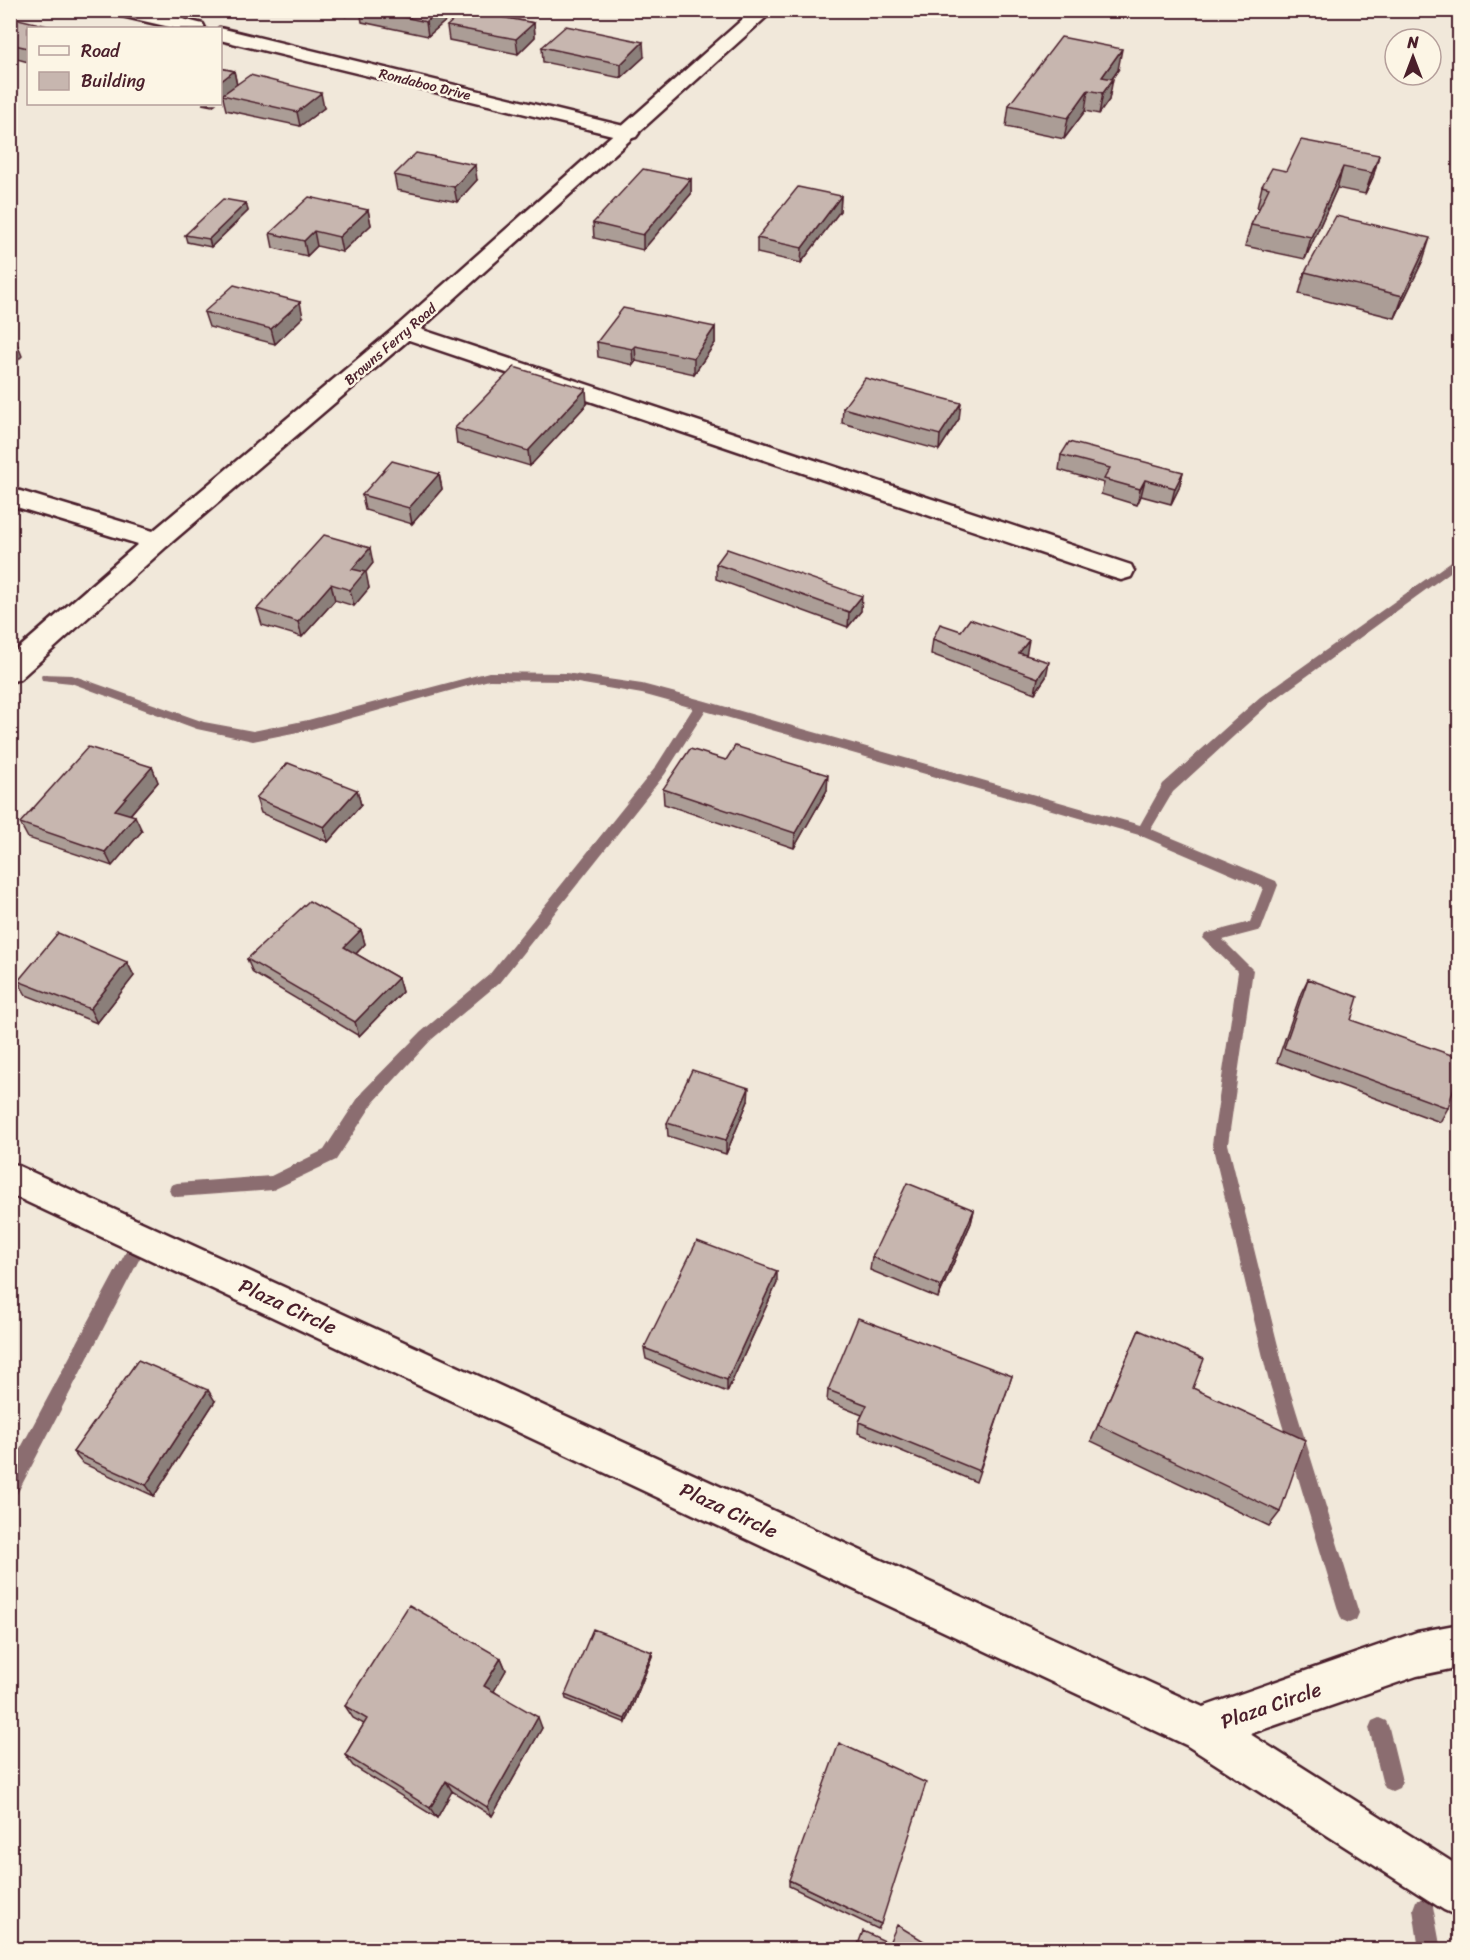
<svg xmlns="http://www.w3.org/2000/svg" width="1470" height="1960" viewBox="0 0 1470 1960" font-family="Sriracha,sans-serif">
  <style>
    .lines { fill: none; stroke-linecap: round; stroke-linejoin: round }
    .stream { fill: #8b6d6f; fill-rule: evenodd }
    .street-casing { stroke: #4a1f2b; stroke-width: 5 }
    .secondary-casing { stroke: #4a1f2b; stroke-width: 5 }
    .street { fill: #fcf5e5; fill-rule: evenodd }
    .secondary { fill: #fcf5e5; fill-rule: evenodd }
    .wall { fill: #ab9d96; stroke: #4a1f2b; stroke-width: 1.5 }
    .shaded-wall { fill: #8b7f7a; stroke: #4a1f2b; stroke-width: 1.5 }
    .building { fill: #c7b6af; stroke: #4a1f2b; stroke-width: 1.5 }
    .labels { text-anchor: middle; stroke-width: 5; stroke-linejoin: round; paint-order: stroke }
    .far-street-label { font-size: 14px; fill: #4a1f2b; stroke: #fcf5e5 }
    .near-street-label { font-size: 20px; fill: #4a1f2b; stroke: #fcf5e5 }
  </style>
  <rect width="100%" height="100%" fill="#f1e8da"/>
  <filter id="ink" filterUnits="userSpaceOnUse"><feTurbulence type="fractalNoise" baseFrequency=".0167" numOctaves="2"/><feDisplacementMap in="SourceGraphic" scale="12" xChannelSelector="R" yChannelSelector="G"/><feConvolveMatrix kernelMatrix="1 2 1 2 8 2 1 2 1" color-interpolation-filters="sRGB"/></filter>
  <g filter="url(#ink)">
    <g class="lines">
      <path class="stream" d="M1460,555V565L1270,703L1173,792L1151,829L1276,881L1278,885L1261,930L1223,940L1253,970L1228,1144L1286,1378L1359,1613L1356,1620L1349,1623L1342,1620L1339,1613L1268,1378L1212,1144L1238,972L1203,938L1205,934L1250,922L1263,888L1139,835L705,711L665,774L499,983L431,1040L374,1102L336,1160L273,1190L177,1197L171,1195L169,1190L171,1185L177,1183L271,1176L324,1150L362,1092L421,1032L489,975L655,768L693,708L642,694L566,681L489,680L308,730L253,741L197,729L71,683L42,680L41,677L42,674L72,675L204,722L253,731L308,720L489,672L566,673L642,684L702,700L1140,825L1163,784L1260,697Z
        M134,1245L140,1248L142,1253L140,1258L17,1494L10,1497V1468L128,1248Z
        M1379,1718L1386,1721L1389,1728L1402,1781L1399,1788L1392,1791L1385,1788L1382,1781L1369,1728L1372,1721Z
        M1424,1898L1432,1901L1441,1950H1419L1413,1909L1416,1901Z"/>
      <g class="street-casing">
        <path id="street" d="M111,10H146L203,24L205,28H174L113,14Z
          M219,28H220L636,129L639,133L636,137L629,139L220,40Z
          M405,324L1131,565L1134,571L1131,577L1121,580L1111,577L397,336L393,331L397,326Z
          M10,1162L1203,1707L1417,1632L1460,1624V1667L1417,1676L1250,1734L1460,1867V1917L1444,1910L1186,1745L10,1194Z"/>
      </g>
      <g class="secondary-casing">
        <path id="secondary" d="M753,10H774L413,336L166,547L20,679L10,682V656L138,544L10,505V488L153,531L397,326Z"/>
      </g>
      <use href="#street" class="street"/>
      <use href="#secondary" class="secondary"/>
    </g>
    <path class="wall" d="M321,10H353L346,16Z
      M360,10H448L449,18L428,36L362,22Z
      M507,10L508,18L534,23L535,37L518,54L449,40L447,26Z
      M10,17L28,28V62L10,57Z
      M542,47L644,57L621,78L543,62Z
      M220,68L234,71L237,85L324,108L300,126L226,110L223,98L220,99Z
      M1118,70L1112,79L1109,100L1099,114L1085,111L1064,139L1006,127L1009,105Z
      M202,104H215L212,106Z
      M1379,155L1373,177L1365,194L1337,188L1305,259L1245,246L1251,225L1259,208H1257L1262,186Z
      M394,175L477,180L457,202L397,190Z
      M691,179V194L643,250L594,238L593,223Z
      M841,196L840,211L801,263L757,253V238Z
      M246,203L248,211L211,247L187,242L185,235Z
      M368,210L371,225L342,252L317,246L307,256L273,248L270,233Z
      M1423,260L1395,318L1299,294L1305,272Z
      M204,312L303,317L275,344L209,327Z
      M715,327V343L694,374L636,361L633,365L598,357L597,342Z
      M587,404L530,466L457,444L455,428Z
      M843,408L959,419L939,450L842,423Z
      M1061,455L1183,472L1179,488L1171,504L1141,496L1137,505L1101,494L1104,483L1059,470Z
      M439,474L442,489L412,524L365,510L362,495Z
      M373,563L365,572L369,588L354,606L335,600L302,637L262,625L257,609Z
      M716,564L861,611L848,627L716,579Z
      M933,639L1026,655L1046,677L1035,693L931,654Z
      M726,760L827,790L794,848L664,804L663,789Z
      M152,767L158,782L130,815L142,831L112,866L28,838L20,823Z
      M357,790L361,805L328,842L261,813L256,798Z
      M361,930L365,944L356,954L398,978L402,992L359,1036L253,973L247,959Z
      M127,962L134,976L97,1023L26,995L18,981Z
      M1308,979L1351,1020L1448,1108L1440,1122L1277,1062L1301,993Z
      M748,1101L726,1154L668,1136L667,1123Z
      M974,1210L971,1223L938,1298L870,1270L872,1257Z
      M777,1283L727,1392L646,1359L644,1348Z
      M1139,1330L1193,1388L1280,1512L1269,1526L1091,1441Z
      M1012,1376L976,1482L858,1433L859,1422L862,1415L827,1401L828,1390Z
      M215,1401L154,1496L82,1463L73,1452Z
      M652,1652V1656L626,1723L566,1699L565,1695Z
      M501,1658L506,1670L494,1691L542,1728L492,1816L452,1791L437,1818L353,1766L345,1755L364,1724L353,1718L345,1706Z
      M789,1880L881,1924L878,1929L789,1886Z"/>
    <path class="shaded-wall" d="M345,10H353L346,16Z
      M448,10L449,18L428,36L426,22L439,11Z
      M501,10H507L508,20L495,16Z
      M534,23L535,37L518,54L516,39Z
      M643,42L644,57L621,78V64Z
      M1122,49L1118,70L1102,93V77Z
      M234,71L237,86L222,95L223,98L220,99V82Z
      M1113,79L1109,100L1099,114L1103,93Z
      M1088,90L1085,111L1064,139L1068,118Z
      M321,93L324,108L300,126L297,112Z
      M1379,155L1373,177L1365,194L1372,173Z
      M475,165L477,180L457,202L454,187Z
      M1343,167L1337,188L1305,259L1311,237Z
      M691,179V194L643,250V235Z
      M841,196L840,211L801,263L802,248Z
      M246,203L248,211L211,247L209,239Z
      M368,210L371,225L342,252L339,237Z
      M314,231L317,246L307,256L304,241Z
      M1430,238L1423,260L1395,318L1403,296Z
      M300,302L303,317L275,344L271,329Z
      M715,327V343L694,374V358Z
      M16,341L22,356L10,368V346Z
      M635,346L636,361L633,365L632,349Z
      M586,389L587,404L530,466L528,451Z
      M961,403L959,419L939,450L940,435Z
      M1183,472L1179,488L1171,504L1175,488Z
      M439,474L442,489L412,524L409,508Z
      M1145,480L1141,496L1137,505L1140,489Z
      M370,548L373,563L366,572L369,588L354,606L350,590L352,569Z
      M331,584L335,600L302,637L298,622Z
      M862,596L861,611L848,627L849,612Z
      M1029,640L1026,656L1019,653Z
      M1049,662L1046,677L1035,693L1038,678Z
      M152,767L158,782L121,825L115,810Z
      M828,775L827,790L794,848L795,833Z
      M357,790L361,805L328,842L324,827Z
      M135,816L142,831L112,866L105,852Z
      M361,930L365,944L348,962L344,947Z
      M127,962L134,976L97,1023L90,1009Z
      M398,978L402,992L359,1036L355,1022Z
      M749,1088L748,1101L726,1154V1140Z
      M974,1210L971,1223L938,1298L941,1286Z
      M777,1271V1283L727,1392V1380Z
      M208,1390L215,1401L154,1496L146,1485Z
      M652,1652V1656L626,1723L625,1719Z
      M501,1658L506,1670L490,1698L484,1686Z
      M538,1717L542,1728L492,1816L487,1807Z
      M446,1781L452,1791L437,1818L430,1808Z"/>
    <path class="building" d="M372,10H439L426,22Z
      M464,10H501L495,16L534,23L516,39L447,26Z
      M10,17L56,28H28V48L10,44Z
      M566,26L643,42L621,64L542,47Z
      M1061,37L1122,49L1102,77L1113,79L1103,93L1088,90L1068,118L1009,105Z
      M220,68L234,71L220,82Z
      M250,75L321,93L297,112L222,95Z
      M1301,140L1379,155L1372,173L1343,167L1311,237L1251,225L1269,188L1262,186L1272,168L1286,171Z
      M416,153L475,165L454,187L394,175Z
      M643,169L691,179L643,235L593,223Z
      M798,187L841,196L802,248L757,238Z
      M309,197L368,210L339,237L314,231L304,241L270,233Z
      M223,199L246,203L209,239L185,235Z
      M1336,216L1430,238L1403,296L1305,272Z
      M234,285L300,302L271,329L204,312Z
      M623,308L715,327L694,358L635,346L632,349L597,342Z
      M10,340L16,341L10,346Z
      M514,367L586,389L528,451L455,428Z
      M865,378L961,403L940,435L843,408Z
      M1069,442L1183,472L1175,488L1145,480L1140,489L1104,479L1110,468L1061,455Z
      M392,461L439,474L409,508L362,495Z
      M324,535L370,548L352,569L365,572L350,590L331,584L298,622L257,609Z
      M727,549L862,596L849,612L716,564Z
      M970,619L1029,640L1019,653L1049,662L1038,678L933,639L940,624L961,631Z
      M735,746L828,775L795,833L663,789L690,749L726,760Z
      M88,747L152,767L115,810L135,816L105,852L20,823Z
      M288,763L357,790L324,827L256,798Z
      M309,901L361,930L344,947L398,978L355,1022L247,959Z
      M58,933L127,962L90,1009L18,981Z
      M1308,979L1358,997L1351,1020L1460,1058V1067L1448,1108L1284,1048Z
      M692,1070L749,1088L726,1140L667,1123Z
      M907,1183L974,1210L941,1286L872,1257Z
      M697,1241L777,1271L727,1380L644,1348Z
      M858,1318L1012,1376L979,1471L859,1422L867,1405L828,1390Z
      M1139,1330L1204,1359L1193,1388L1305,1440L1280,1512L1098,1425Z
      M138,1360L208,1390L146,1485L73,1452Z
      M409,1605L501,1658L484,1686L538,1717L487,1807L446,1781L430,1808L345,1755L367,1719L345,1706Z
      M593,1629L652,1652L625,1719L565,1695Z
      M839,1743L926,1783L881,1924L789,1880Z
      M897,1925L937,1949V1950H856L863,1931L889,1943Z"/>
  </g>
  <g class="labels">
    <g class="far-street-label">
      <text transform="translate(425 84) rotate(14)" y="5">Rondaboo Drive</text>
      <text transform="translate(390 344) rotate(-41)" y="5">Browns Ferry Road</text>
    </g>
    <g class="near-street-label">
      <text transform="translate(288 1306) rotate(25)" y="7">Plaza Circle</text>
      <text transform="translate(729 1510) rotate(25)" y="7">Plaza Circle</text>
      <text transform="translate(1271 1705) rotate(-19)" y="7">Plaza Circle</text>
    </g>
  </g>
  <rect width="1470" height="1960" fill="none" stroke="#fcf5e5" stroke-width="36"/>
  <rect x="18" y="18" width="1434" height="1924" fill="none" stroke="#4a1f2b" stroke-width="2" filter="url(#ink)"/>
  <rect x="27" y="27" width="195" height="78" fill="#fcf5e5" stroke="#b59f9b" stroke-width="1.5"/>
  <rect x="39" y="46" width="30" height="9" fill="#fcf5e5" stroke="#b59f9b" stroke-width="1.5"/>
  <text x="81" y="57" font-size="18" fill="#4a1f2b">Road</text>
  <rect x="39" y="72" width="30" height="18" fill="#c7b6af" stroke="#b59f9b" stroke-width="1.5"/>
  <text x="81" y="87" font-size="18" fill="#4a1f2b">Building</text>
  <g transform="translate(1413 57)"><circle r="28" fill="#fcf5e5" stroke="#b59f9b" stroke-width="1.5"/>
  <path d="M0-4.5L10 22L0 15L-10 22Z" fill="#4a1f2b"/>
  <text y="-9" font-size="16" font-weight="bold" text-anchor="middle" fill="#4a1f2b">N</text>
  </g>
</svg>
